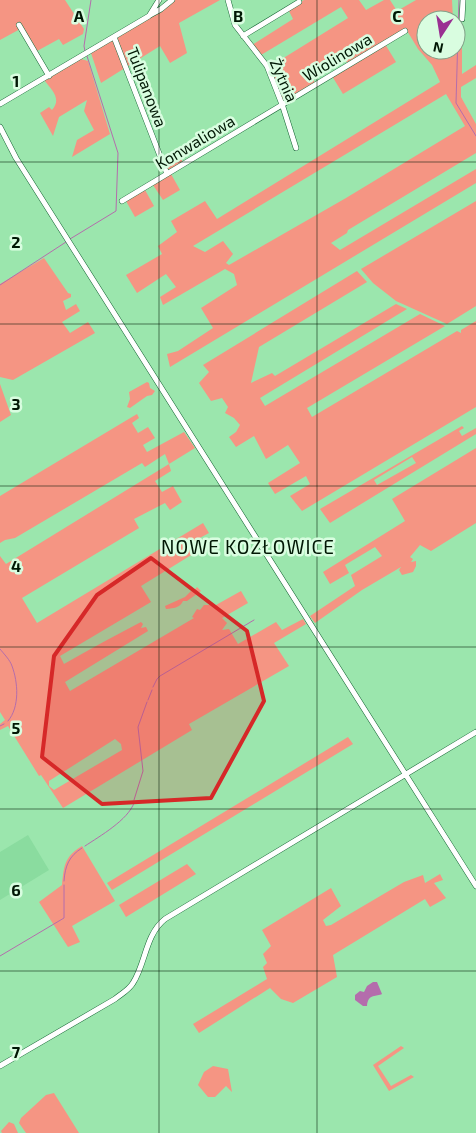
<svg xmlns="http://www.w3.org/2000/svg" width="476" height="1133" viewBox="0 0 476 1133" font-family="'Exo 2',sans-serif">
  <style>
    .built { fill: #8adc9f }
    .green { fill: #f59583; fill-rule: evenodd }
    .water { fill: #b46dac }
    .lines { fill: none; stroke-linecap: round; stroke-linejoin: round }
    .stream { stroke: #b46dac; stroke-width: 1 }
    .minor-casing { stroke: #136332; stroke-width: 6 }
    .minor { stroke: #fff; stroke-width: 5 }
    .marked { fill: #d62828; fill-opacity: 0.2; stroke: #d62828; stroke-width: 4; stroke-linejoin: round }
    .grid { fill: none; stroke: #001704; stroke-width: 1; stroke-opacity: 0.55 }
    .labels { text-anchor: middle; stroke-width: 5; stroke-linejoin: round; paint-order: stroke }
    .street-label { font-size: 16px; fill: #001704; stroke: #d9fde0 }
    .quarter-label { font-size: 19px; letter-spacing: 1px; fill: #001704; stroke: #d9fde0 }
    .grid-label { font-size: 16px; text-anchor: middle; font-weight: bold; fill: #001704; stroke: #d9fde0; stroke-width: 5; stroke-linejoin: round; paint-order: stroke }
  </style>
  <rect width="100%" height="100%" fill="#9be6ad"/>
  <path class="built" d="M28,835L49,870L0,900V852Z"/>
  <path class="green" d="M0,0H65L84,29L83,34L63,45L59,39L37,51L22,28L0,40Z
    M174,0H220L179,23L187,53L170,63L160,46L101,83L91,53Z
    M304,0H359L366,10L384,0H390L397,11L416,0H452L453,20H426V50H456V45L462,43V74L476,65V78L461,87V97L476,124V153L348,230L347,233L331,243L340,250L476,169V183L170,367L167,354L178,351L213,328L201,308L237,285L234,274L225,269L163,305L160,297L176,287L166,274L137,293L126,275L162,254L158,246L177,232L171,221L205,201L217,219L440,82L432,65L418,49L406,29L348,64L341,54L310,73L315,83L283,101L269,67L348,18L341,7L261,55L252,45L293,19L288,9ZM446,94L465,126L346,198L229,265L226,263L233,254L223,241L205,252L193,246Z
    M385,44L396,62L343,94L332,76Z
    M81,59L88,61L110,134L72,157L77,140L94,130L84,111L87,100L59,117L53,136L40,113L49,107L52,110C62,99 52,90 44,80Z
    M177,152L183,162L168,170L163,160Z
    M171,174L180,190L163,200L153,185Z
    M145,190L154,206L135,217L126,201Z
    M476,201V306L447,324L396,301L373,283L361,269Z
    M44,258L68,293L71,294V297L63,301L66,310L76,304L80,311L62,322L70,333L88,322L95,333L13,380L0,377V284Z
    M357,271L367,282L259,347L251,383L272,373L275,376L396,304L407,309L260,398L265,406L420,314L445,326L307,408L312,417L457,331L461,333V330L476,321V407L302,511L290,496L310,484L306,476L275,494L268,483L300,463L288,445L266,459L254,436L236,447L229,437L236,432L240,425L234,418L225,413L228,407L222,398L211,401L199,383L209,372L203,365Z
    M147,382L149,383L150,388L155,391L152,395L147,396L130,408L127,407L130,399L129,392Z
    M0,384L11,415L0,422Z
    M137,414L139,418L132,423L138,433L148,427L155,438L143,445L147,452L184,432L195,448L169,464L171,471L155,481L162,492L173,486L182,502L170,510L165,503L134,519L139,528L22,598L37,623L203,523L209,533L196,540L201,549L141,586L151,602L60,656L64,664C90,649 116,635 141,622L143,624L141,628L146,627L148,631L65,682L70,691L194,618L192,617L197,609L200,610L204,605H216L241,591L248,603L222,618L227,623L222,630L229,629L238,644L276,622L282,630L303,619L306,624L274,643L289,666L189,724L192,730L63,808L41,775L39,776L8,726L0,730V724L5,720L0,712V556L6,564L169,464L165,454L145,467L142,463L15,538L5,540L0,543V496ZM115,739L121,744L122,750L54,790L49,786V781Z
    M462,426L464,428L459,431L462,436L476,428V434L330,523L320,509ZM412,457L416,463L377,485L374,480Z
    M476,448V523L431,551L420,545L410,557L413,559L411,562L416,561V566L413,572L402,575L399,570L401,567L362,590L315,623L310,616L355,586L351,575L382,556L375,547L345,565L349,573L330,584L323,572L405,521L392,499Z
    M197,587L201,591L187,601H183C180,608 174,608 166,609L165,606L185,597L191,591L193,592Z
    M348,737L353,744L112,890L107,883Z
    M82,846L115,901L72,926L80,942L68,947L39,902L62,885C64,866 64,857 82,846Z
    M187,864L196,874L126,917L119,905Z
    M440,874L443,880L434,883L446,898L430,907L425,899L333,955L337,977L293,1003L281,999L270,988L199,1033L193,1024L267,979L263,967L267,963L263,954L271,946L262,930L331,888L341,906L323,920L326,926L331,925L404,882L423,875L425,883Z
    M401,1046L404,1048L378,1066L391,1086L411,1075L414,1077L389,1091L373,1065Z
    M213,1066L228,1069L232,1092L226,1086L215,1097H208L198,1085L204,1072Z
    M54,1093L79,1133H26L19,1123L21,1118L46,1095Z
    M9,1122L14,1124L18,1133H2L1,1131Z"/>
  <path class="water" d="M373,982H377L382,994C377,997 368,993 367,1006H363L355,1000V995L360,991L364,992L367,986Z"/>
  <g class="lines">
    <path class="stream" d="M459,0L456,103L476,136
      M85,51L84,46L91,0
      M70,239L116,211L118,153L87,56
      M0,285L66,242
      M0,649C4,654 10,660 12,666C18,682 20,707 8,721
      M153,687L157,679L160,676L254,620
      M148,700L152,690
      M0,726L4,724
      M134,800L143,771L138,727L147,702
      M85,846C100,836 128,820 134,803
      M64,881C65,866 69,856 82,848
      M0,956L64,918V885"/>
    <g class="minor-casing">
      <path id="minor" d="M228,0L235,25L267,66L283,107L296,148
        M150,15L161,9L172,0
        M462,19L463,0
        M19,25L49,76
        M243,36L299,2
        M114,37L167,174
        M0,104L149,16L159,0
        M0,127L16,158L476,886
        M122,201L405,31
        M0,1066L115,999C121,994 129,990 133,983C146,963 145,935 165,919L476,732"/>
    </g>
    <use href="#minor" class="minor"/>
  </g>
  <path class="marked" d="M151,558L247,631L264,701L211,798L102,804L42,757L54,656L97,595Z"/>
  <path class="grid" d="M159,0V1133M317,0V1133M0,162H476M0,324H476M0,486H476M0,647H476M0,809H476M0,971H476"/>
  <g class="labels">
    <g class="street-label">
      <text transform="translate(337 57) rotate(-31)" y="6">Wiolinowa</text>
      <text transform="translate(284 80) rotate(66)" y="6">Żytnia</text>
      <text transform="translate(147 87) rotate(69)" y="6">Tulipanowa</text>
      <text transform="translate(195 142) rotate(-31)" y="6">Konwaliowa</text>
    </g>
    <g class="quarter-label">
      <text x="248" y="554">NOWE KOZŁOWICE</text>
    </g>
  </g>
  <g class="grid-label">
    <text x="79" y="22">A</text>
    <text x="238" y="22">B</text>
    <text x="397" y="22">C</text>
    <text x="16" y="87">1</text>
    <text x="16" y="248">2</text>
    <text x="16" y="410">3</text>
    <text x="16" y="572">4</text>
    <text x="16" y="734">5</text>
    <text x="16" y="896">6</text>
    <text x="16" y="1058">7</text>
  </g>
  <g transform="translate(441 35) rotate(192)"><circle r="24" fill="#d9fde0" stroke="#82a188"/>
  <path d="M0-4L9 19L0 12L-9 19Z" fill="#9a3092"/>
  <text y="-8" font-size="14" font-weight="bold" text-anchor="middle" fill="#001704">N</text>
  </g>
</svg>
